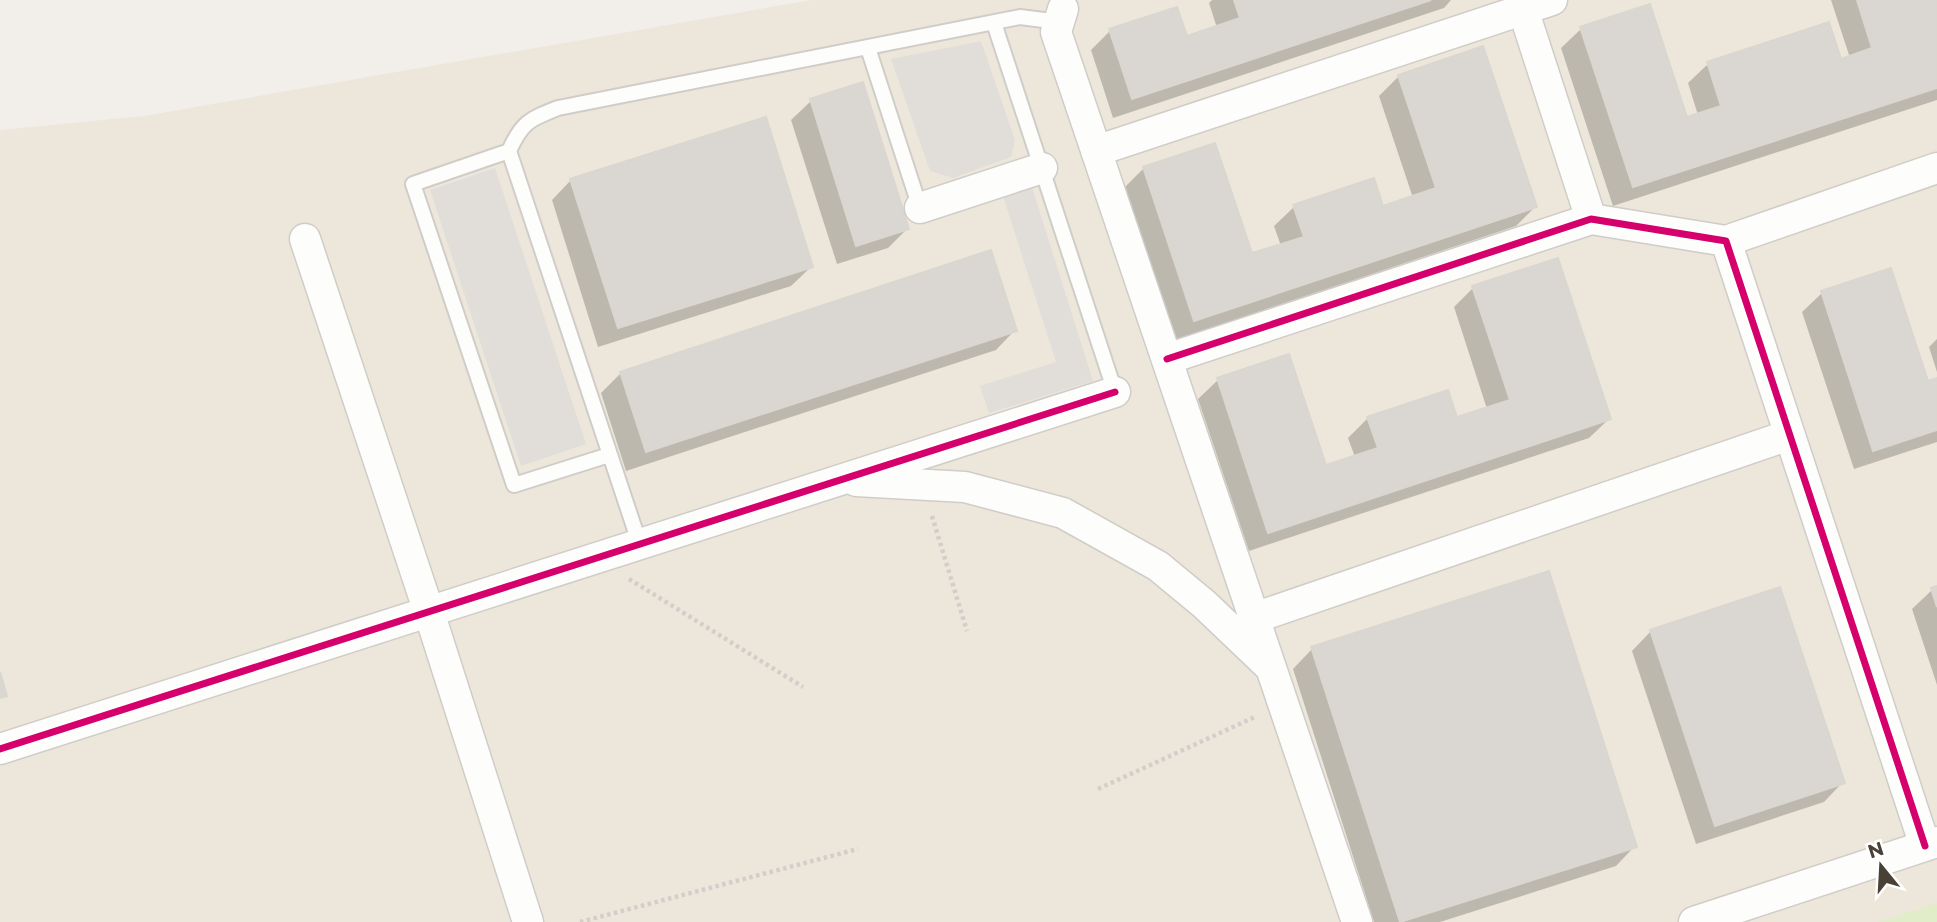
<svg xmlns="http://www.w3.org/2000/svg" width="1937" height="922" viewBox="0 0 1937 922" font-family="Montserrat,sans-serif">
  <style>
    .education { fill: #ede6da }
    .green { fill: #e1edc9 }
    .parking { fill: #e1deda }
    .shadow { fill: #0003 }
    .building { fill: #dad6d2; stroke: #dad6d0; stroke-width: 2 }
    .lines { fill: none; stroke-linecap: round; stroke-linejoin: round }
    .lane-casing { stroke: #d0cdc8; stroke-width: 18 }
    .street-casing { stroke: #d0cdc8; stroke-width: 33 }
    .path { stroke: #d2cfca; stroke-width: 4.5; stroke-dasharray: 3.5 3.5; stroke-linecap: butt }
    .lane { stroke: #fdfdfc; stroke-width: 14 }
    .street { stroke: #fdfdfc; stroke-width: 30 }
    .cycleway-casing { stroke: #fff; stroke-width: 11 }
    .cycleway { stroke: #d6006c; stroke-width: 7 }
  </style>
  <rect width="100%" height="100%" fill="#f2efeb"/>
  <path class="education" d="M811,0H1937V922H0V130L144,116Z"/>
  <path class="green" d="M1937,903V922H1878Z"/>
  <path class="parking" d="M981,41L1015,140L1011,157L953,178L930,171L891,59Z
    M495,168L586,444L521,466L430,190Z
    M1032,187L1093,381L989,413L980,386L1056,362L1003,196Z"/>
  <path class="shadow" d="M1212,0H1451L1444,8L1113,118L1091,50L1110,31L1186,38L1217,28L1209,3Z
    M1831,0H1937V100L1613,206L1561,48L1581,29L1686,119L1698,115L1688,83L1708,64L1828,24L1840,61L1850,58Z
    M1399,76L1535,207L1516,226L1174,340L1124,188L1144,168L1251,256L1281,246L1274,226L1294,207L1382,208L1413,198L1379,96Z
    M811,101L907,229L888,248L837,264L791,120Z
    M571,180L811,267L791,286L598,347L552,200Z
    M1473,288L1609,419L1589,438L1249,551L1198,399L1218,380L1325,467L1355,457L1348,438L1368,418L1456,419L1487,409L1454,307Z
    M1822,293L1927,383L1937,380V442L1854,469L1802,312Z
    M1015,330L996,350L626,471L601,393L621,373Z
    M1937,339V372L1929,347Z
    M1937,588V685L1912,609L1932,590Z
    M1651,631L1843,782L1824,802L1696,844L1632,651Z
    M1312,649L1635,846L1616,866L1440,922H1374L1293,669Z"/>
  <path class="building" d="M1234,0H1431L1132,99L1109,29L1177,7L1187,36L1240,18Z
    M1857,0H1937V88L1633,187L1580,27L1650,4L1687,117L1721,106L1707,62L1829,22L1841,59L1872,48Z
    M1483,46L1537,207L1194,321L1143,167L1215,143L1252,253L1304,237L1293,205L1374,178L1383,206L1436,188L1398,75Z
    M863,82L909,229L856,246L810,99Z
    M766,117L813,267L618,328L570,179Z
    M991,250L1017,331L646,452L620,372Z
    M1558,258L1611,419L1268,533L1217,378L1289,354L1326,465L1378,448L1367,417L1448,390L1457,417L1510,400L1472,286Z
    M1891,268L1928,381L1937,378V430L1873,451L1821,291Z
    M1549,571L1637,847L1400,922L1311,647Z
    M1937,586V607L1931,588Z
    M1780,587L1845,783L1715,826L1650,630Z
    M0,672L7,696L0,698Z"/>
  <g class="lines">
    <g class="lane-casing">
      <path id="lane" d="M994,23L1115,392
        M868,48L920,208
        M509,151L413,184L514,485L609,455
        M640,545L509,151C522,122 530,119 558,108L1020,17L1059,22"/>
    </g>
    <g class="street-casing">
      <path id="street" d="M1520,0L1591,219
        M1063,9L1056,32L1357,922
        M1096,151L1552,0
        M920,208L1042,168
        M305,239L429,612L528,922
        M1726,241L1937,168
        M1167,359L1591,219L1726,241L1925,846
        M856,481L965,487L1063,513L1158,566L1204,604L1269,666
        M1254,618L1789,435
        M0,749L1115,392
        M1694,922L1937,842"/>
    </g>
    <path class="path" d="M932,516L967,631
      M629,579L803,687
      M1098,789L1257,716
      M580,922L858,849"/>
    <use href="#lane" class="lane"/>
    <use href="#street" class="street"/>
    <g class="cycleway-casing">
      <path id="cycleway" d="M1167,359L1591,219L1726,241L1925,846
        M0,749L1115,392"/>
    </g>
    <use href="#cycleway" class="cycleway"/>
  </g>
  <g transform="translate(1881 866) rotate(342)" stroke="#ffffff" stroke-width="5" paint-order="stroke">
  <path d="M0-5L12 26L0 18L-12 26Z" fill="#494036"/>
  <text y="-10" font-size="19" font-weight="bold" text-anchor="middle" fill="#494036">N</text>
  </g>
</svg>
